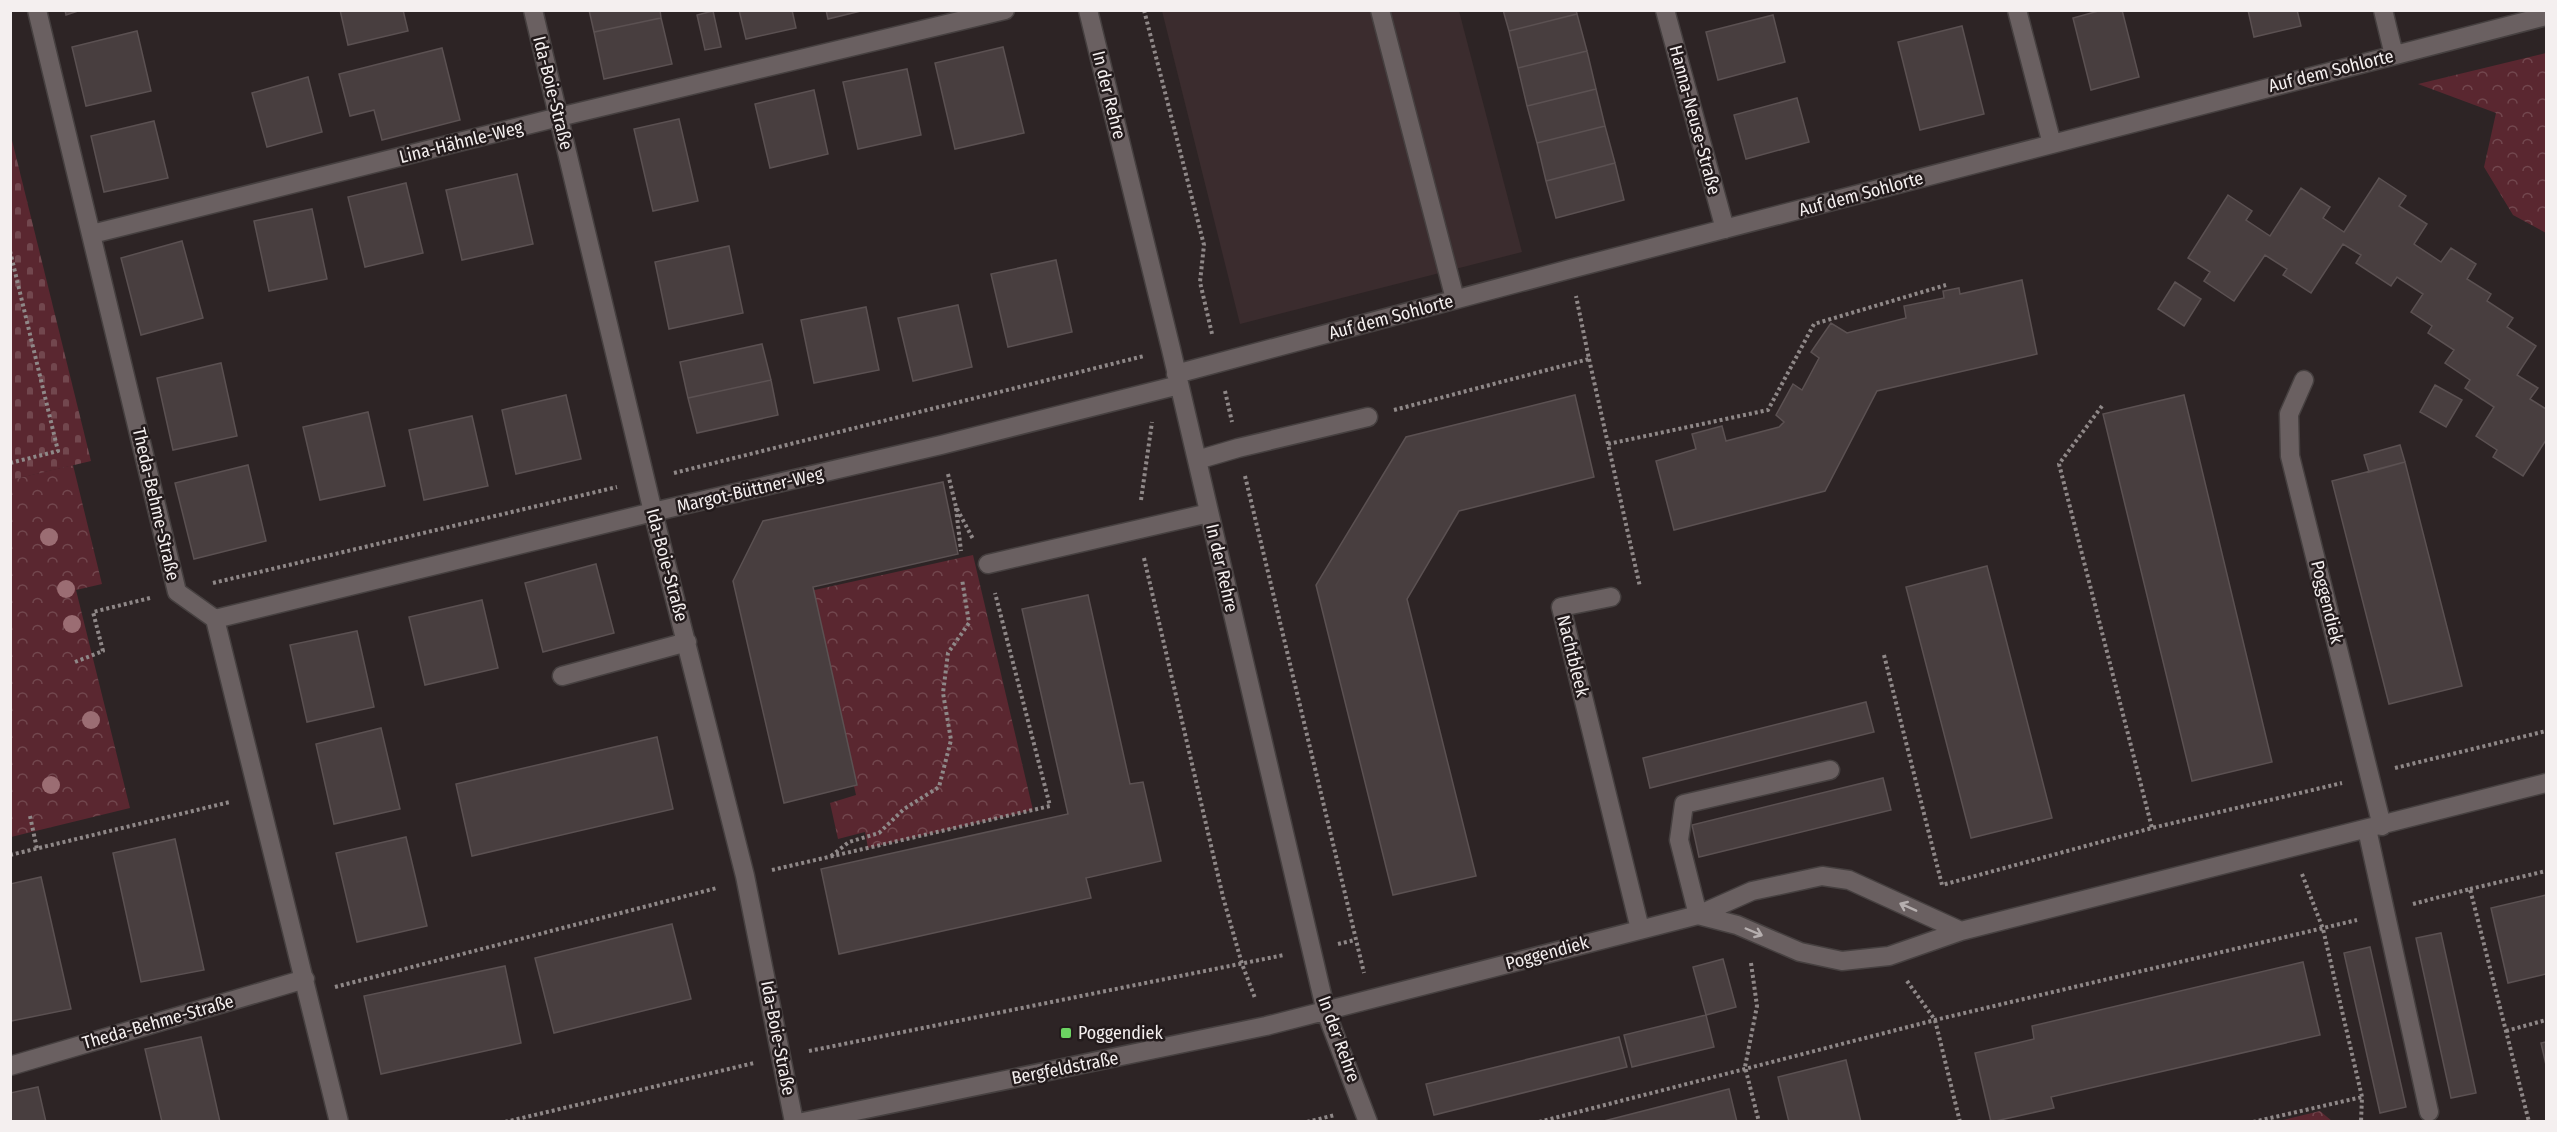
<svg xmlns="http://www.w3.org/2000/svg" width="2557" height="1132" viewBox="0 0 2557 1132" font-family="'Fira Sans Condensed',sans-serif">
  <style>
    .built { fill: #3b2c2e }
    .forest { fill: url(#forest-crowns) }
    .cemetery { fill: url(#cemetery-stones) }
    .building { fill: #483e3f; stroke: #5b5152; stroke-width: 1.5 }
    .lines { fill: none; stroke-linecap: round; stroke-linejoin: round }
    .minor-casing { stroke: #464040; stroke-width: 21 }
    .path { stroke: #8f8888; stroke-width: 4; stroke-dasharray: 3 3; stroke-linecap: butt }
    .minor { stroke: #6a6061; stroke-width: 18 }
    .tree { fill: #9b6d73 }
    .oneway { stroke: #b6afaf }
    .poi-dot { fill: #6cd362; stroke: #231b1c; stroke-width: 2 }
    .labels { text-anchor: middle; stroke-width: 5; stroke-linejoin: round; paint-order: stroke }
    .street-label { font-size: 18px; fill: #f4efef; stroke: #231b1c }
    .poi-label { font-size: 18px; fill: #f4efef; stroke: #231b1c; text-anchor: start }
  </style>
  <defs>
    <pattern id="forest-crowns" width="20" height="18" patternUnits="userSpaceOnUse" patternTransform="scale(1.5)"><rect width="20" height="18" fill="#5a2730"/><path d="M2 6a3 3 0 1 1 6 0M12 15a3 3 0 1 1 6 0" fill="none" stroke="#72474e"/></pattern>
    <pattern id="cemetery-stones" width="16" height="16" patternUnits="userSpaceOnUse" patternTransform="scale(1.5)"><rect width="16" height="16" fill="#5a2730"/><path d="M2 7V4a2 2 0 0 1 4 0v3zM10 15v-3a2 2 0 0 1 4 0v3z" fill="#72474e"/></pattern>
  </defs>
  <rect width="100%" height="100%" fill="#2d2425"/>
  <path class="built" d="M1162,11H1459L1522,252L1240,324Z"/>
  <path class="forest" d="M2546,53V233L2513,215L2484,167L2496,113L2418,84Z
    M73,465L102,584L76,590L130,808L11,837L10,480Z
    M973,555L1033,810L868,848L865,832L838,839L830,803L856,795L810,591Z
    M2320,1111L2332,1121H2279Z"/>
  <path class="cemetery" d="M10,132L91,461L11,480H10Z"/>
  <path class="building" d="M65,10H81L66,15Z
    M340,10H403L408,31L348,45Z
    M589,10H660L661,18L594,32Z
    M739,10H792L796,28L746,39Z
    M826,10H865L828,19Z
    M1503,10H1576L1577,14L1509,31Z
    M2102,10H2122L2139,77L2091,90L2073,18Z
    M2248,10H2297L2301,26L2254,37Z
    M713,11L721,47L705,50L697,15Z
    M1577,14L1587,51L1518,68L1509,31Z
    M1773,15L1785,62L1718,80L1706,32Z
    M661,18L672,64L604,79L594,32Z
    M1962,26L1984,114L1920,130L1898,42Z
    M137,31L151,91L86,106L72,47Z
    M1003,47L1024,133L955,149L935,63Z
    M442,48L460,120L382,140L374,110L350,116L339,74Z
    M1587,51L1596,89L1527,106L1518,68Z
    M907,69L921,135L858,149L843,82Z
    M308,77L322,132L267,147L252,93Z
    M1596,89L1605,126L1537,143L1527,106Z
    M814,90L828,154L770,168L755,104Z
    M1797,98L1809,142L1746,159L1734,115Z
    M679,119L698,201L653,211L634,129Z
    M154,121L168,178L104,192L91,136Z
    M1605,126L1615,163L1546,181L1537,143Z
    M1615,163L1624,200L1556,218L1546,181Z
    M517,174L533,244L462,260L446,190Z
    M2379,178L2406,196L2399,206L2427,224L2414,244L2441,262L2451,248L2476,264L2467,279L2491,294L2487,301L2513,318L2507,327L2536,346L2517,375L2538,388L2530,399L2546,409V440L2523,476L2493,457L2497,450L2476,436L2494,407L2465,388L2470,380L2445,363L2454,350L2428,333L2432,326L2411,312L2423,294L2397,277L2391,286L2356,263L2361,255L2343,244L2311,293L2283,275L2287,269L2265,255L2234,301L2204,281L2210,272L2188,258L2228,195L2252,211L2246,220L2270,236L2301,188L2330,207L2323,218L2344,232Z
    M406,183L423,253L365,267L348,197Z
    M312,209L327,279L269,291L254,221Z
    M182,241L203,318L141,335L121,258Z
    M729,246L743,313L669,329L655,262Z
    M1056,260L1072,332L1008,347L991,274Z
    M2022,280L2037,354L1877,391L1825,491L1674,530L1656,461L1696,449L1692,434L1722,426L1726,441L1779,427L1784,422L1776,415L1793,384L1802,390L1819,358L1811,352L1831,323L1847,333L1906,318L1904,306L1944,298L1943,291L1959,288L1960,294Z
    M2175,282L2201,299L2184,326L2158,309Z
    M958,305L972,367L913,381L898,318Z
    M866,307L879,370L814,383L801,320Z
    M762,344L771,380L688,398L680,362Z
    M221,363L237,436L173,450L157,378Z
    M771,380L778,415L697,433L688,398Z
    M2435,385L2462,400L2446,427L2420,412Z
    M566,395L581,459L516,474L502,410Z
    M1575,395L1594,477L1459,511L1407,599L1476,876L1393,895L1316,585L1406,437Z
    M2184,395L2272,762L2192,781L2103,414Z
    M368,412L385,486L320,500L303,427Z
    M472,416L488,486L424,500L409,430Z
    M2400,445L2405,462L2369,472L2364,455Z
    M2405,462L2462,686L2389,704L2332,481Z
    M248,465L266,541L194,559L175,483Z
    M943,482L958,554L813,587L857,785L784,803L733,581L763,521Z
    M596,564L614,633L543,652L525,583Z
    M1987,566L2052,818L1971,838L1906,587Z
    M1088,595L1130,784L1143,782L1161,861L1086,878L1091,898L839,954L821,869L1068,814L1022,609Z
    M482,600L498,668L425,685L409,617Z
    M357,631L374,707L307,722L290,645Z
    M1866,702L1874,732L1650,788L1643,758Z
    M381,728L400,809L334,824L316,744Z
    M657,737L673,809L472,856L456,784Z
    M1883,778L1891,810L1699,857L1692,825Z
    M406,837L427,926L357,942L336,853Z
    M175,839L204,970L141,982L113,853Z
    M41,877L71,1009L11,1021L10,884Z
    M2546,895V974L2508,983L2491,908Z
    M672,924L691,999L554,1033L535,958Z
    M2441,933L2476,1093L2451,1098L2416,938Z
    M2370,947L2406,1107L2380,1113L2344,953Z
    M1723,959L1736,1007L1706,1015L1693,967Z
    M2303,962L2320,1035L2051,1097L2054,1108L1991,1122L1975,1053L2034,1039L2032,1026Z
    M505,966L521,1043L381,1074L364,996Z
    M1706,1015L1714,1047L1632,1067L1624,1035Z
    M201,1037L220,1122H162L145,1049Z
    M1619,1037L1627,1067L1434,1115L1426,1084Z
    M2546,1042V1065L2541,1043Z
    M1846,1060L1861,1122H1789L1778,1077Z
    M38,1087L46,1122H10V1093Z
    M1729,1089L1737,1122H1600Z"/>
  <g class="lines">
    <g class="minor-casing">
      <path id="minor" d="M37,10L177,592L215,619L339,1122
        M533,10L653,512L745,876L794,1122
        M1088,10L1171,349L1326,1012L1368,1122
        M1380,10L1455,299
        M1665,10L1725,229
        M2017,10L2052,144
        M2383,10L2394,55
        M92,234L559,117L1005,10
        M1176,374L1570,269L2546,16
        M2304,380L2289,414L2290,456L2382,826
        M1197,460L1238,448L1368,417
        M988,564L1209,513
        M1611,597L1561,607L1640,929
        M215,619L653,512L941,445L1179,385
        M562,676L687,642
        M2367,829L2429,1112
        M1698,915L1737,925L1800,952L1842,961L1889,956L1961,931L2546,783
        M1698,915L1679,840L1684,804L1830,770
        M10,1066L305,979
        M803,1122L1266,1026L1698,915L1752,891L1822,876L1849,880L1961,931"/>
    </g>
    <path class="path" d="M1144,10L1204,245L1200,282L1212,334
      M10,251L58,451L10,463
      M1589,359L1640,587
      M1225,391L1232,422
      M2102,406L2059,464L2152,828
      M1394,410L1589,359L1576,296
      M1608,444L1768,410L1814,324L1946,285
      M674,473L1144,356
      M948,474L956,507L973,539
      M1245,476L1364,973
      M1141,500L1152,422
      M956,508L961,551
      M1144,558L1223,897L1242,964L1255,998
      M213,583L617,487
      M1884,655L1942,885L2152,828L2342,783
      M75,662L103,651L93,612L150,598
      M2395,768L2546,731
      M30,816L37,849
      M10,855L230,802
      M831,856L849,842L879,833L904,809L939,787L951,740L943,693L948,653L969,623L962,579
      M772,870L1050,806L995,593
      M2302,874L2323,929L2362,1097L2361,1122
      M2470,889L2546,871
      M2413,904L2470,889L2529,1122
      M1338,944L1355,940
      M1751,963L1757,1006L1745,1067L1759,1122
      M1907,981L1935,1020L1960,1122
      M335,987L717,888
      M2506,1031L2546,1020
      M809,1051L1284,955
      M505,1122L754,1063
      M1307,1122L1335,1115
      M1539,1122L1935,1020L2357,920
      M2253,1122L2362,1097"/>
    <use href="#minor" class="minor"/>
  </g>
  <g class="tree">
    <circle cx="49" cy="537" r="9"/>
    <circle cx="66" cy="589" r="9"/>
    <circle cx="72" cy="624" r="9"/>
    <circle cx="91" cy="720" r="9"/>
    <circle cx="51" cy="785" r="9"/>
  </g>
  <defs><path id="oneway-shaft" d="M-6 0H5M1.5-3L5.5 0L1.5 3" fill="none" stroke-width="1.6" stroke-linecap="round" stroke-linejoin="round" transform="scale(1.5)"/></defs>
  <g class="oneway">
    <use href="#oneway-shaft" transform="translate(1908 907) rotate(-156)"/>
    <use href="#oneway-shaft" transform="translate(1754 932) rotate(23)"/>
  </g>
  <rect class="poi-dot" x="1060" y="1027" width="12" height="12" rx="3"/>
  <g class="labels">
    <g class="street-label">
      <text transform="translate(2331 71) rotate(-14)" y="6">Auf dem Sohlorte</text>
      <text transform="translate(553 93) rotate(76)" y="6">Ida-Boie-Straße</text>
      <text transform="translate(1109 95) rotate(76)" y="6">In der Rehre</text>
      <text transform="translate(1695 120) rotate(75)" y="6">Hanna-Neuse-Straße</text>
      <text transform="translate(461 142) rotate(-14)" y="6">Lina-Hähnle-Weg</text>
      <text transform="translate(1861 194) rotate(-15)" y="6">Auf dem Sohlorte</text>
      <text transform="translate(1391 317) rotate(-15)" y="6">Auf dem Sohlorte</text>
      <text transform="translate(750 490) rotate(-13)" y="6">Margot-Büttner-Weg</text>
      <text transform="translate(156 504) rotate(77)" y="6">Theda-Behme-Straße</text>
      <text transform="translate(667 565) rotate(75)" y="6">Ida-Boie-Straße</text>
      <text transform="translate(1222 568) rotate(77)" y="6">In der Rehre</text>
      <text transform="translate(2327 602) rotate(76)" y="6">Poggendiek</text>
      <text transform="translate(1573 656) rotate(76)" y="6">Nachtbleek</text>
      <text transform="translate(1547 953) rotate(-15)" y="6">Poggendiek</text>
      <text transform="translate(158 1022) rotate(-16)" y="6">Theda-Behme-Straße</text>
      <text transform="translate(778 1038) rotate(79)" y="6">Ida-Boie-Straße</text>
      <text transform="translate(1339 1039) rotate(70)" y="6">In der Rehre</text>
      <text transform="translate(1065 1068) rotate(-11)" y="6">Bergfeldstraße</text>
    </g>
    <g class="poi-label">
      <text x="1078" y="1039">Poggendiek</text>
    </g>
  </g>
  <rect width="2557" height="1132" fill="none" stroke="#f4efef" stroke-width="24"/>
</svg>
